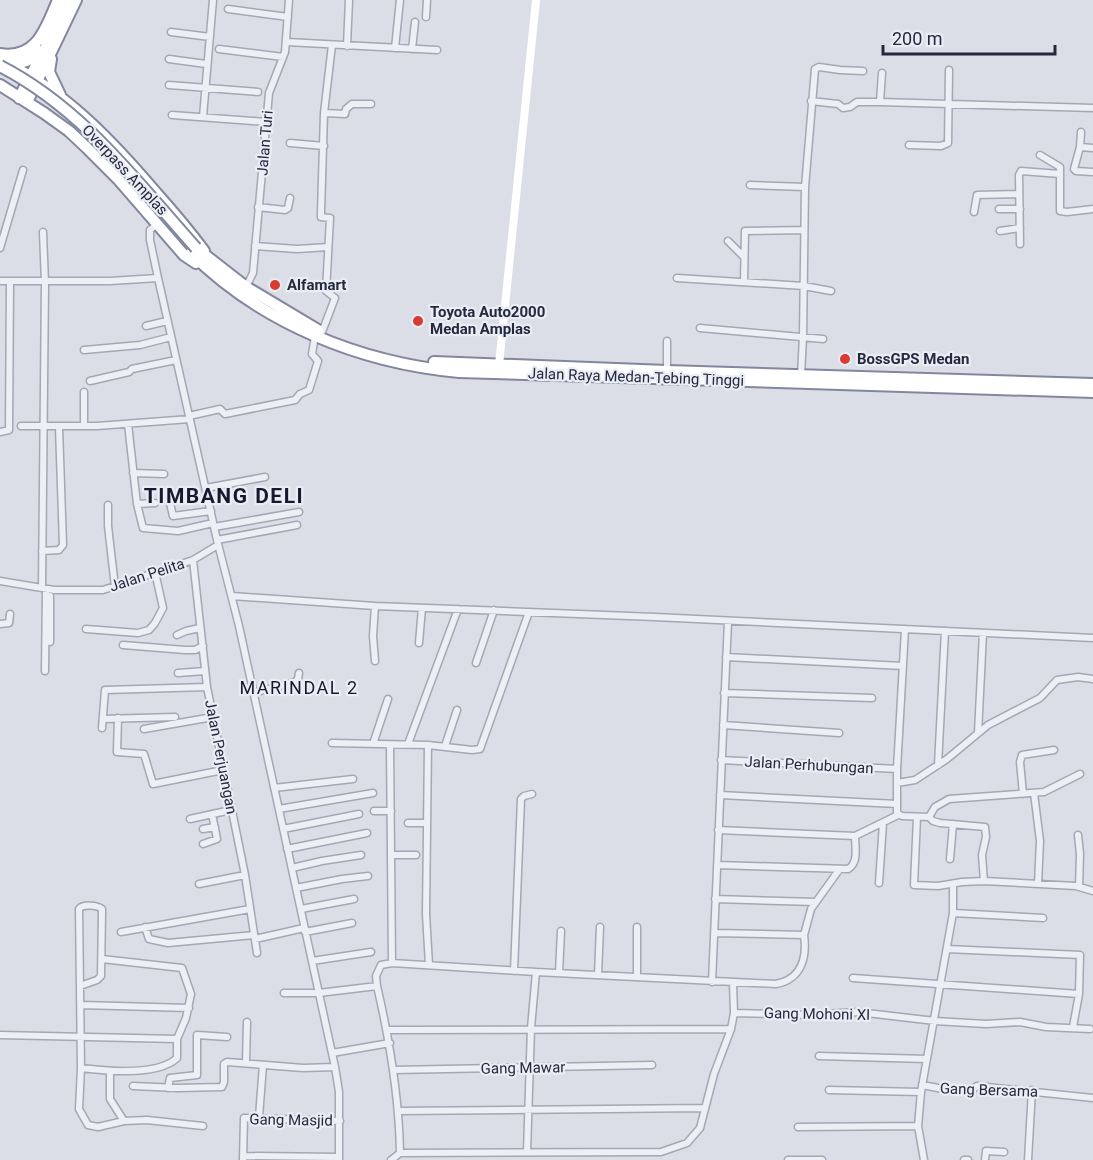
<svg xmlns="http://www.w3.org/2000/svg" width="1093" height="1160" viewBox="0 0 1093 1160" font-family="Roboto,sans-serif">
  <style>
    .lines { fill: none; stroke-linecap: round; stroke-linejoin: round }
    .street-casing { stroke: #a4a8b4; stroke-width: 9 }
    .highway-casing { stroke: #82879f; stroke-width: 14 }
    .street { stroke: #eeeff5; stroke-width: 6 }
    .secondary { stroke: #fff; stroke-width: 8 }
    .highway { stroke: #fff; stroke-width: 10 }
    .highway-bridge-casing { stroke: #82879f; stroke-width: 14; stroke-linecap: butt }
    .highway-bridge { stroke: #fff; stroke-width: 10 }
    .poi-dot { fill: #d93b33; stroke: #ebedf5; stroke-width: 2 }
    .labels { text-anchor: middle; stroke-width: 4.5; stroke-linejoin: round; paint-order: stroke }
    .street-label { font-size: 15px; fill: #24293e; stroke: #ebedf5 }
    .poi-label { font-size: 15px; font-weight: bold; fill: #24293e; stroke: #ebedf5; text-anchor: start }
    .quarter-label { font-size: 18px; letter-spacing: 1.5px; fill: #171a2f; stroke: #ebedf5 }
    .district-label { font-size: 21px; font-weight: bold; letter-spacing: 1.5px; fill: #171a2f; stroke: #ebedf5 }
  </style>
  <rect width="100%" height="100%" fill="#dbdee7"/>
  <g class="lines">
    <g class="street-casing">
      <path id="street" d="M228,9L288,17
        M426,17L427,0
        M171,32L210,37
        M287,42L437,50
        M347,46L349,0
        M395,48L400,0
        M219,49L283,57
        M412,49L415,22
        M169,59L206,64
        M169,85L258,92
        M811,101L838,104L843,108L850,107L857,102H880L1093,108
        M880,102L882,73
        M324,113L345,114L346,109L352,104H371
        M172,115L266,122
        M203,117L213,0
        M290,143L324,146
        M909,145L941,146L948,143L949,70
        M1080,147L1081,132
        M1093,148L1080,147L1074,169L1076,171L1093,172
        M1040,155L1060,167V174
        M750,185L805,187
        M258,207L285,210L288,208L290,198
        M999,209H1020
        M974,212L977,195L1019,194
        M156,225L150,230V240L158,278L217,540L239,626L335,1067L339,1092V1160
        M1000,231L1020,228
        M728,241L744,257
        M1020,244L1019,175L1021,171L1060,174V211L1067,212L1093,209
        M255,246L297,249L328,247
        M0,248L23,170
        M677,278L804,286L831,291
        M0,281H110L158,278
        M744,282L745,231L804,230
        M246,287L253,273L269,93L285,52L289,0
        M146,326L167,321
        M700,328L823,339
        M322,332L335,298L326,291L330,218L321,217V212L324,113L332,45
        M667,341V371
        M84,350L140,345L171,337
        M801,375L803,337L805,187L815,69L819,67L840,70L863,71
        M90,381L129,372L132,369L176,360
        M84,392V426
        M189,416L220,409L225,414L295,400L300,394L309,390L318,361L312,354L315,336
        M128,424L137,504L143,528L178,531L213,523
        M21,426H97L190,419
        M0,432L9,430L10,282
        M133,473L164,474
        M206,488L265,477
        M169,499L173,516L211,511
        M137,504L155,503
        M108,505V526L115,587
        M214,527L299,512
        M217,540L297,525
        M42,551L59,550L63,545L59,427
        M193,560L207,687L245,875L257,953
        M0,581L54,590H103L193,560L218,545
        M42,588L45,283L43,232
        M232,596L375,606L655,617L1093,638
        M375,606L373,636L375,661
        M0,624L9,623L10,614
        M86,629L138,633L149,630L155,623L163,608L155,572
        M905,629L897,769V813L902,816L929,817L933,821L940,823L985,827L986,837L982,855L984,881
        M177,635L186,631L200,628
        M50,642V596
        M419,643L422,608
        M123,645L185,650H195L203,646
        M726,657L903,666
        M476,663L494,610
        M45,671L46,589
        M178,673L205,671
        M253,693L295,682L298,679L299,673
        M724,693L872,698
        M118,718L117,752L144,754L153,784L223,770
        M103,719L175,717
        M723,725L839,733
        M102,728L105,690L207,687
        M144,729L213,717
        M978,733L983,633
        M332,743L428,745L472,750L480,749L529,612
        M373,744L388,699
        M408,744L458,609
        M390,745L392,963
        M428,745L426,914L429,965
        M445,746L457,710
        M721,760L897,769
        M938,765L945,631
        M897,783L915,780L947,759L988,725L1040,698L1057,680L1078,677L1093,679
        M274,788L353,779
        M1034,793L1040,841L1038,884
        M1023,794L1020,762L1022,755L1054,750
        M720,795L897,804
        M279,809L373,793
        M374,811H391
        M917,817L914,885L938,886L962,882L984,881L1076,886L1093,891
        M929,817L935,807L949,799L1044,792L1080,774
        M190,819L231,810
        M408,823H426
        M203,829L215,827
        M283,829L359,814
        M718,830L855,836L898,815
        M1078,835L1080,854L1079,887
        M203,844L217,839L212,814
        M287,849L367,833
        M392,855H416
        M950,859L953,824
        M717,865L848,869C859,863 855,847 855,836
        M292,868L322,861L361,855
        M879,883L883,823
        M199,884L245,875
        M296,888L342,879L368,876
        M715,899L816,902
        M301,909L354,899
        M953,913L1043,918
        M145,927L149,939L168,943L254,935
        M121,932L250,909
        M305,932L352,923
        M715,933L804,935L811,909L839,870
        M255,939L304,928
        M947,949L1080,955L1079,994L1073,1027
        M312,961L371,952
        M514,971L521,799L524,796L532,794
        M559,973L561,931
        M598,975L600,927
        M637,977V927
        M853,978L1079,994
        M712,982L728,621
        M733,983L734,1013L731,1029L714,1074L700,1128L687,1143L661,1152L400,1153C399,1096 390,1042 377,986L376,976L381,965L392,963L536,972L776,984C802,979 807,957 804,935
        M80,986L97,980L101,976L102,913V909C97,905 83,904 79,909L81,1068C105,1071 158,1076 177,1058V1039L186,1018L191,994L182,968L102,959
        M284,993H319L377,986
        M81,1005L189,1008
        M734,1013L809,1015L858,1012L935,1021L986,1024L1020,1022L1046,1027L1090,1029
        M387,1030L731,1029
        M0,1035L177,1039
        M332,1053L390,1043
        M819,1056L927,1059
        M246,1063L247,1022
        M81,1068L79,1109L88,1125L98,1127L124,1121
        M394,1070L652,1065
        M110,1072V1099L124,1121L147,1120L203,1126
        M922,1085L954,1091H971L977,1086L1093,1098
        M133,1086L178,1088L222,1087L224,1082V1064L227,1062L303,1068L335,1067
        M168,1088L170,1078L197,1075V1035L227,1037
        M829,1090L921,1092
        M399,1111L704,1108
        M259,1117L263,1065
        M798,1127L918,1126
        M527,1152L531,1028L536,972
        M243,1156L339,1157
        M243,1160L244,1118L340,1121
        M391,1160L400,1153
        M788,1160H822
        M924,1160L918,1126L921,1092L953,913V884
        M964,1160H968
        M985,1160L986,1151L1004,1152
        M1028,1160L1032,1090"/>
    </g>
    <g class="highway-casing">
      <path id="highway" d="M0,54C37,60 46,28 58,0
        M51,59L49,72L60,95
        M0,60C64,90 112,141 157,194C173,212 189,231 204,251
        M6,62C19,64 32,62 40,51
        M0,85L44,113L69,131L87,148L118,179L184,255L196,263
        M19,98L53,33L68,0
        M27,102L76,0
        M196,248L246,287L318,330
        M191,253C261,323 360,363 459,372L1093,392
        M434,362L667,371L1093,384"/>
    </g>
    <use href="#street" class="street"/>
    <path class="secondary" d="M499,365L536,0"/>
    <use href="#highway" class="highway"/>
    <g class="highway-bridge-casing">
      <path id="highway-bridge" d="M0,66C82,108 136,181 196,248"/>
    </g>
    <use href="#highway-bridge" class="highway-bridge"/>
  </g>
  <g class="poi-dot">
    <circle cx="275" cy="285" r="6"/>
    <circle cx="418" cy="321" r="6"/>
    <circle cx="845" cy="359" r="6"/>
  </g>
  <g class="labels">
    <g class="street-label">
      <text transform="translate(265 143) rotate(-85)" y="5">Jalan Turi</text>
      <text transform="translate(125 170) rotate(47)" y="5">Overpass Amplas</text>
      <text transform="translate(636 377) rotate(2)" y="5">Jalan Raya Medan-Tebing Tinggi</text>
      <text transform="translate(147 575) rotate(-18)" y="5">Jalan Pelita</text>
      <text transform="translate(221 757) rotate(79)" y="5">Jalan Perjuangan</text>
      <text transform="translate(809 765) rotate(3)" y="5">Jalan Perhubungan</text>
      <text transform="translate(817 1014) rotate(1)" y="5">Gang Mohoni XI</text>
      <text transform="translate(523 1068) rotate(-1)" y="5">Gang Mawar</text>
      <text transform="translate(989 1090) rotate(2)" y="5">Gang Bersama</text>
      <text transform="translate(291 1120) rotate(1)" y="5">Gang Masjid</text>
    </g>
    <g class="poi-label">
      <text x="287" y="290">Alfamart</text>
      <text x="430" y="317">Toyota Auto2000<tspan x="430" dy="17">Medan Amplas</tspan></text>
      <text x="857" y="364">BossGPS Medan</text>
    </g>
    <g class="quarter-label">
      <text x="299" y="694">MARINDAL 2</text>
    </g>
    <g class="district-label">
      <text x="224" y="503">TIMBANG DELI</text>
    </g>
  </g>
  <path d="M883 45v9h172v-9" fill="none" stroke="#24293e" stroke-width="3"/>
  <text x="892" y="45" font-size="18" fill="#24293e" stroke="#ebedf5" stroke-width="4.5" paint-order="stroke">200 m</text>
</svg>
